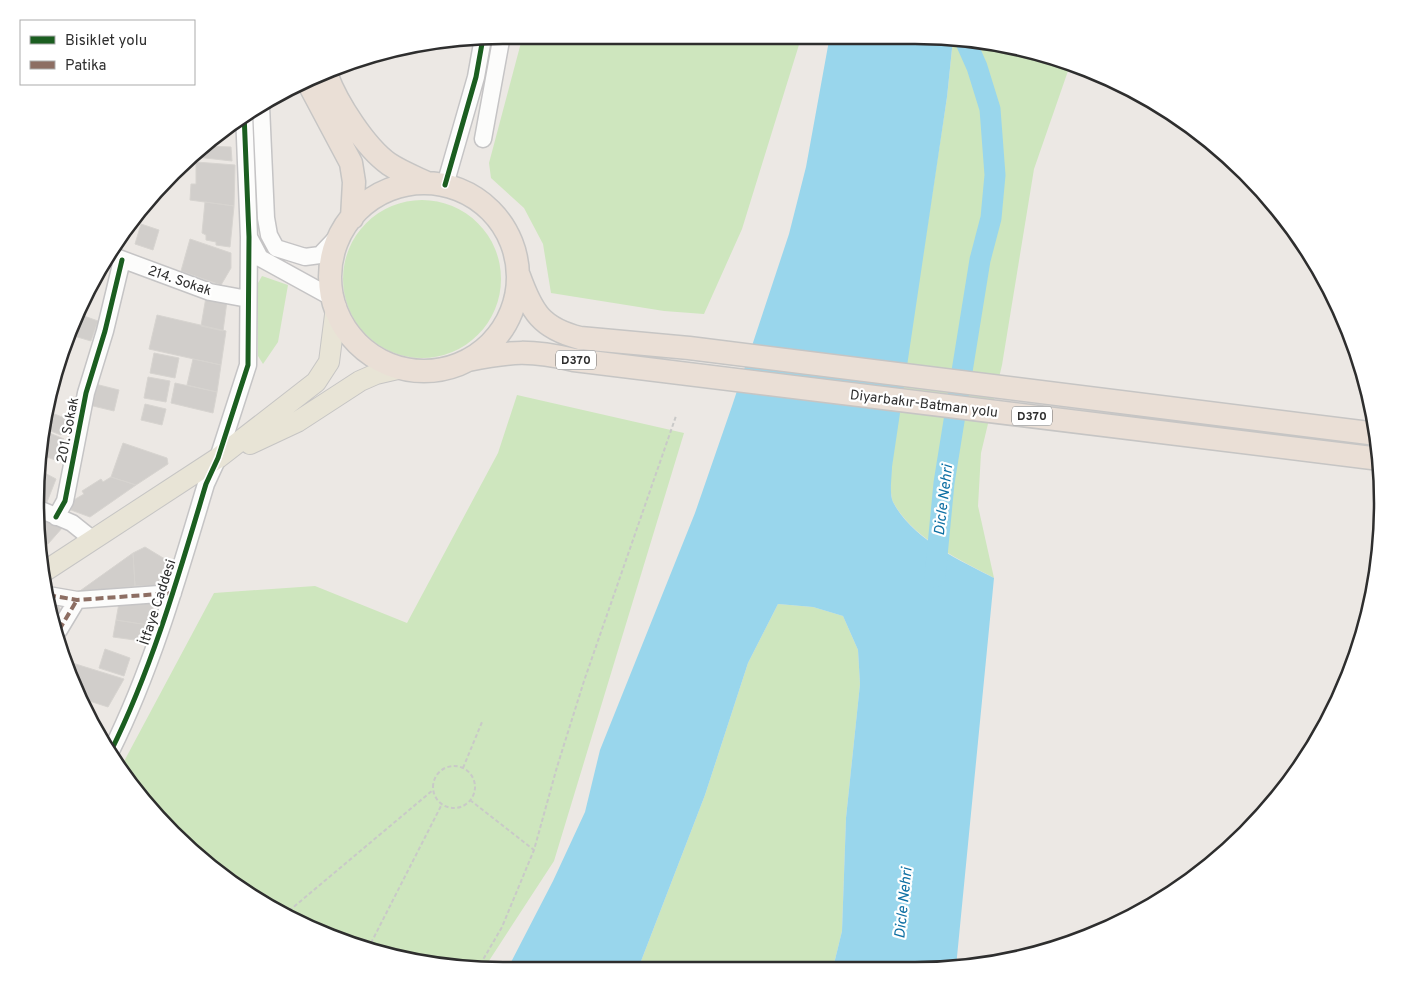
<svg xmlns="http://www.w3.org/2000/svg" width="1418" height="1006" viewBox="0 0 1418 1006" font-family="Overpass,sans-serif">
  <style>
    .green { fill: #cee6be }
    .water { fill: #99d6ec }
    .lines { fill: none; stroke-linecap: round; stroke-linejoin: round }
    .river { stroke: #99d6ec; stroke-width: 21 }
    .building { fill: #d1cecb; stroke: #d7d4d0 }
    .minor-casing { stroke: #c5c4c5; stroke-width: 19 }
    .major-casing { stroke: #c6c5c4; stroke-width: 22 }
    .highway-casing { stroke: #c6c5c4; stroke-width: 25 }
    .path { stroke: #c9c9c8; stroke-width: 2; stroke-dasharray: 4 2.5; stroke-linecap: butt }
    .minor { stroke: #fcfcfb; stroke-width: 16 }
    .major { stroke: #e8e4d6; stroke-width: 20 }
    .highway { stroke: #eadfd6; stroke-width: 22 }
    .quiet { stroke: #8d6e63; stroke-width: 4; stroke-dasharray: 8 4; stroke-linecap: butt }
    .cycleway-casing { stroke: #fff; stroke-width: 8 }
    .cycleway { stroke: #1b5e20; stroke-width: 5 }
    .labels { text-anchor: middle; stroke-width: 4.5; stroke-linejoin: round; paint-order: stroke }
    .shield { fill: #fff; stroke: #6d6d6d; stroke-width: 1 }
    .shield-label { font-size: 12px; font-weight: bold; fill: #2e2e2e }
    .street-label { font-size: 14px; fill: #2e2e2e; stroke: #fff }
    .water-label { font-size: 15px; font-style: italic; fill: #0d6fa3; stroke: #fff }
    .rim { fill: none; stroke: #2e2e2e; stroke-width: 2.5 }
  </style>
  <rect width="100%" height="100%" fill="#ece8e4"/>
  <path class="green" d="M523,35H802L742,229L704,314L664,311L551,293L543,244L524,208L491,178L489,163Z
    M953,39L1007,44L1069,68L1034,169L1002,365L981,453L978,506L994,578C959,559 913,539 893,502C888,491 893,456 894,444L947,97Z
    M343 279a79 79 0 1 1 158 0a79 79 0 1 1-158 0Z
    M262,276L288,285L278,342L263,364L258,356V283Z
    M517,395L684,433L554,861L483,970H473L382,955L296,923L218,874L151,812L121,767L214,593L315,586L407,623L498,453Z
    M778,604L813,607L843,616L858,650L860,684L846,818L842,931L833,968L638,969L705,795L748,663Z"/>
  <path class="water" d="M830,35H915L953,39L947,97L892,467C892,476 889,493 893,502C912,539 959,560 994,578L956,967L833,968L842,931L846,818L860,684L858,650L843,616L813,607L778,604L748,663L705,795L638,969L507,970L553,881L585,812L600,750L695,513L732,406L789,234L806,167Z"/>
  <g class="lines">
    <path class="river" d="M935,577L944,483L980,260L991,218L995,175L990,109L977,67L965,40"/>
  </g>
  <path class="building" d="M206,146L231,147L232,161L196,157Z
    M196,162L235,165L234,206L190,200L191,184H196Z
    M205,202L234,206L230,247L216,245V242L206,240V235L202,233Z
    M141,224L159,230L153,250L135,244Z
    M190,239L231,253V268L221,285L181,271Z
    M206,297L227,301L223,331L201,326Z
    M81,315L98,321L91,341L74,336Z
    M157,315L226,331L221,365L149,349Z
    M154,353L179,358L175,378L150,373Z
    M193,359L221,365L217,392L187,385Z
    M148,377L170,381L166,402L144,398Z
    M175,383L217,392L213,413L171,403Z
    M95,384L119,390L114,411L89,405Z
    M145,404L166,409L162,425L141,420Z
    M47,411L67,419L61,435L43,428Z
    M42,430L64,439L55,460L39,454Z
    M123,443L167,458L168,464L136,485L111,477Z
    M39,470L56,479L47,502L39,499Z
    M111,477L136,485L90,517L71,510L72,501L84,494L82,491L101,479L103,482Z
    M39,517L63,527L48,544L39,540Z
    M145,547L173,564L164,585L135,586L133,553Z
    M133,553L135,586L77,593Z
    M156,599L148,625L116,620L119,603Z
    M55,601L64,615L56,622L51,604Z
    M116,620L148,625L142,641L113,637Z
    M105,649L130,658L124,676L99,668Z
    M69,662L124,679L108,707L80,698Z"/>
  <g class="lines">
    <g class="minor-casing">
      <path id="minor" d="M261,106L266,218L269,235L276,248L305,257L320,255L339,235
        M483,139L502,35
        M445,185L476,77L483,38
        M250,239L260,258L331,297
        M113,256L210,292L248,299
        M39,509L72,523L92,539
        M56,517L65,501L86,393L105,331L122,260
        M48,595L77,600L173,593
        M59,630L77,600
        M111,751C153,666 179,574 206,484L218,458L248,365L249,237L244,113"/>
    </g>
    <g class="major-casing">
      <path id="major" d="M250,444L297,422L360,381L376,374L402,368
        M42,573L218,458L316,382L329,362L336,307"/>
    </g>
    <g class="highway-casing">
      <path id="highway" d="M327,76C337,103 365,147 389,164C401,172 414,177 427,183
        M309,84L351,163L354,182L352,218
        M330 277a94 94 0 1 1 188 0a94 94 0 1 1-188 0Z
        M519,276C532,312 541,328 580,338L689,348L1377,434
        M468,360C512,351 531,350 574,360L1380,459"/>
    </g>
    <path class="path" d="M433 787a21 21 0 1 1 42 0a21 21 0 1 1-42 0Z
      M463,768L482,722
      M470,800L534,850
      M284,915L433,790
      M343,940C359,936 373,940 382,955
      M371,943L442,804
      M477,970L502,927L534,850L557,767L584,681L676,416"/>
    <use href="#minor" class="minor"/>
    <use href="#major" class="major"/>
    <use href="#highway" class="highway"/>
    <path class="quiet" d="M48,595L77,600L173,593
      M59,630L77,600"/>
    <g class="cycleway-casing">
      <path id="cycleway" d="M445,185L476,77L483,38
        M56,517L65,501L86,393L105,331L122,260
        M111,751C153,666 179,574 206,484L218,458L248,365L249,237L244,113"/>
    </g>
    <use href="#cycleway" class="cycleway"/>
  </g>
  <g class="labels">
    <g class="shield">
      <rect x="556" y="350.5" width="40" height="19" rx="4"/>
      <rect x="1012" y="406.5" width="40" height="19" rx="4"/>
    </g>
    <g class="shield-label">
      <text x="576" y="364">D370</text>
      <text x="1032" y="420">D370</text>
    </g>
    <g class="street-label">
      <text transform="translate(180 280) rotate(19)" y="5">214. Sokak</text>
      <text transform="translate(924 403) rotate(7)" y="5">Diyarbakır-Batman yolu</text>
      <text transform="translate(67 430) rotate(-79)" y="5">201. Sokak</text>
      <text transform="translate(157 602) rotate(-72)" y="5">İtfaye Caddesi</text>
    </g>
    <g class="water-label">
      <text transform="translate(943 500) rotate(-83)" y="5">Dicle Nehri</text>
      <text transform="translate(903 903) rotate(-84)" y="5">Dicle Nehri</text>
    </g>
  </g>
  <path d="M0 0H1418V1006H0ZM503 44H915A459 459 0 0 1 1374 503V503A459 459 0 0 1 915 962H503A459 459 0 0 1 44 503V503A459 459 0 0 1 503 44Z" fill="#fff" fill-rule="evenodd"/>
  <path class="rim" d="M503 44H915A459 459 0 0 1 1374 503V503A459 459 0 0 1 915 962H503A459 459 0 0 1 44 503V503A459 459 0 0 1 503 44Z"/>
  <rect x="20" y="20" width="175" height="65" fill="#ffffff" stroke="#ababab"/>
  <rect x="30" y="36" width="25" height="8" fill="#1b5e20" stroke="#ababab"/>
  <text x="65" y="45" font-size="15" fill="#2e2e2e">Bisiklet yolu</text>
  <rect x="30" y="61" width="25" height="8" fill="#8d6e63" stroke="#ababab"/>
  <text x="65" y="70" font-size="15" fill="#2e2e2e">Patika</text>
</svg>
